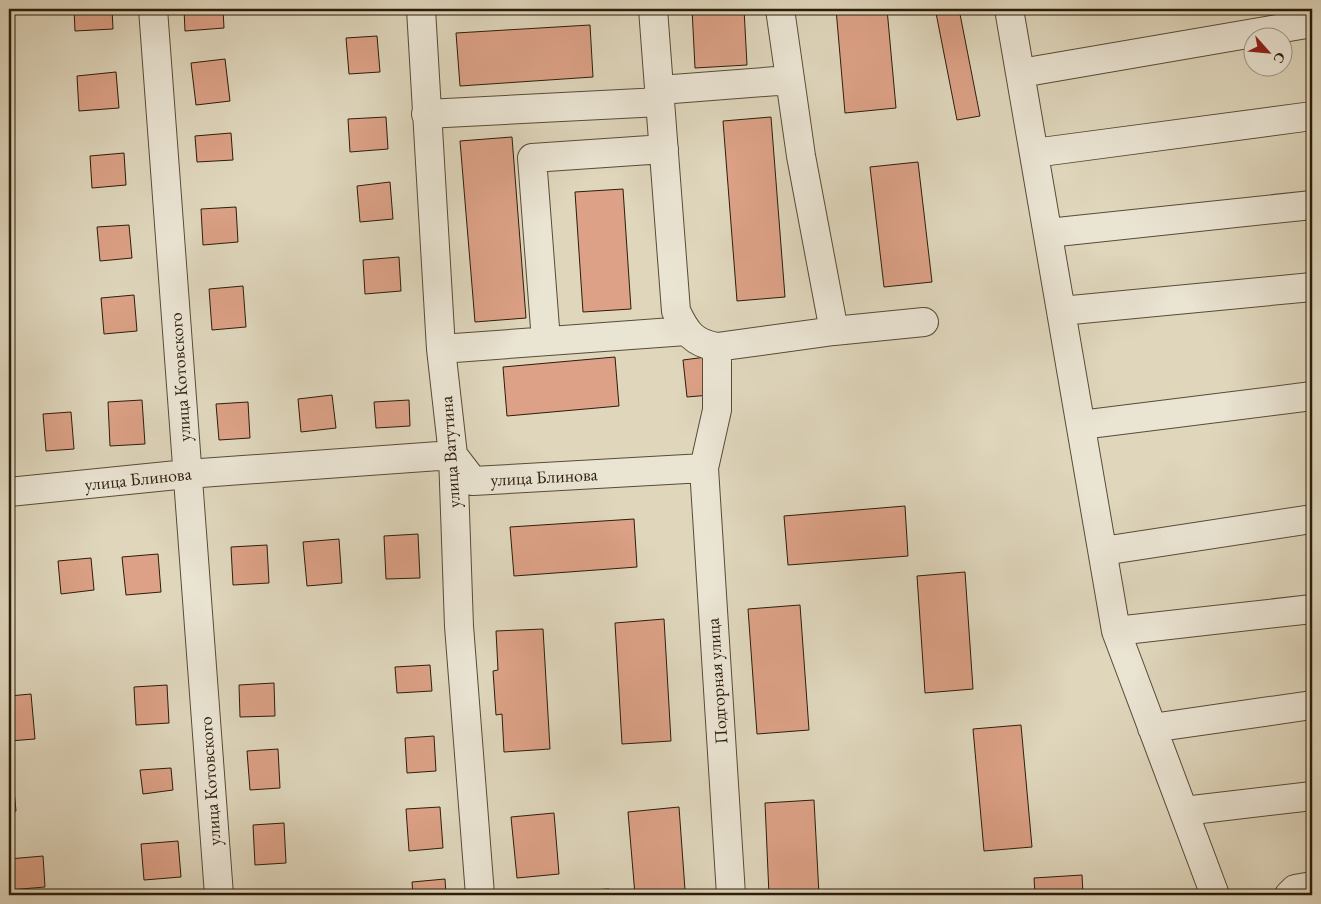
<svg xmlns="http://www.w3.org/2000/svg" width="1321" height="904" viewBox="0 0 1321 904" font-family="'EB Garamond',serif">
  <style>
    .building { fill: #dca186; stroke: #2c1d0a }
    .lines { fill: none; stroke-linecap: round; stroke-linejoin: round }
    .minor-casing { stroke: #594b36; stroke-width: 30 }
    .minor { stroke: #eae4d3; stroke-width: 28 }
    .labels { text-anchor: middle; stroke-width: 4; stroke-linejoin: round; paint-order: stroke }
    .street-label { font-size: 18px; fill: #2c1d0a; stroke: #eae4d3 }
  </style>
  <rect width="100%" height="100%" fill="#dfd6bc"/>
  <filter id="stains"><feTurbulence type="fractalNoise" baseFrequency=".004" numOctaves="4"/><feColorMatrix values="0 0 0 0 .2 0 0 0 0 .09 0 0 0 0 .02 0 0 0 .5 -.17"/></filter>
  <radialGradient id="worn" r=".72"><stop offset=".6" stop-color="#630" stop-opacity="0"/><stop offset="1" stop-color="#630" stop-opacity=".3"/></radialGradient>
  <path class="building" d="M74,9H112L113,29L75,31Z
    M184,9H223L224,28L185,31Z
    M341,9H376L341,11Z
    M692,9H744L747,65L695,68Z
    M836,9H887L896,108L845,113Z
    M959,9L980,116L957,120L936,13Z
    M590,25L593,77L460,86L456,33Z
    M377,36L380,72L349,74L346,38Z
    M225,59L230,101L196,105L191,63Z
    M116,72L119,108L79,111L77,76Z
    M386,117L388,149L350,152L348,119Z
    M771,117L785,297L737,301L723,121Z
    M231,133L233,160L197,162L195,136Z
    M512,137L526,318L475,322L460,141Z
    M124,153L126,185L92,188L90,156Z
    M918,162L932,282L884,287L870,167Z
    M390,182L393,219L360,222L357,186Z
    M623,189L631,309L583,312L575,192Z
    M236,207L238,242L203,245L201,209Z
    M129,225L132,258L100,261L97,227Z
    M399,257L401,291L365,294L363,260Z
    M243,286L246,327L212,330L209,289Z
    M134,295L137,331L104,334L101,298Z
    M615,357L619,406L507,416L503,367Z
    M706,357L710,395L687,397L683,360Z
    M332,395L336,428L301,432L298,399Z
    M142,400L145,444L110,446L108,402Z
    M409,400L410,426L376,428L374,402Z
    M248,402L250,438L219,440L216,404Z
    M71,412L74,449L46,451L43,414Z
    M905,506L908,556L788,565L784,516Z
    M634,519L637,567L514,576L510,527Z
    M418,534L420,578L386,579L384,536Z
    M339,539L342,583L307,586L303,542Z
    M267,545L269,583L233,585L231,547Z
    M158,554L161,592L126,595L122,557Z
    M91,558L94,590L61,594L58,561Z
    M965,572L973,689L925,693L917,576Z
    M800,605L809,730L757,734L748,609Z
    M664,619L671,741L622,744L615,623Z
    M543,629L550,749L504,752L502,714L496,715L493,671L498,670L496,631Z
    M430,665L432,691L397,693L395,667Z
    M274,683L275,716L240,717L239,685Z
    M167,685L169,723L136,725L134,687Z
    M31,694L35,739L9,741V696Z
    M1021,725L1032,847L984,851L973,729Z
    M434,736L436,771L407,773L405,738Z
    M278,749L280,788L250,790L247,751Z
    M171,768L173,790L143,794L140,770Z
    M9,790H14L16,811L9,812Z
    M814,800L819,895H769L765,803Z
    M440,807L443,848L409,851L406,809Z
    M679,807L685,890L635,895L628,812Z
    M554,813L559,874L517,878L511,817Z
    M284,823L286,863L255,865L253,825Z
    M178,841L181,877L144,880L141,844Z
    M43,856L45,887L9,890V859Z
    M1082,875L1083,895H1035L1034,878Z
    M445,879L446,895H413L412,882Z
    M609,889L610,895H574V891Z"/>
  <g class="lines">
    <g class="minor-casing">
      <path id="minor" d="M153,9L219,895
        M421,9L441,349L453,455L459,626L480,895
        M653,9L676,311C686,332 693,343 717,347
        M780,9L801,156L834,331
        M1009,9L1116,631L1215,895
        M1021,73L1312,23
        M660,90L790,80
        M426,114L660,102
        M1034,153L1312,116
        M1048,233L1312,205
        M1061,311L1312,287
        M546,341L532,158L664,149
        M441,349L686,331
        M1081,425L1312,396
        M704,468L731,895
        M9,492L187,474L453,455L473,481L704,468L717,410V347L834,331L924,322
        M1103,551L1312,519
        M1116,631L1312,609
        M1152,728L1312,705
        M1184,811L1312,796
        M1289,895L1295,889L1312,886"/>
    </g>
    <use href="#minor" class="minor"/>
  </g>
  <g class="labels">
    <g class="street-label">
      <text transform="translate(180 377) rotate(-94)" y="6">улица Котовского</text>
      <text transform="translate(450 452) rotate(-94)" y="6">улица Ватутина</text>
      <text transform="translate(544 477) rotate(-3)" y="6">улица Блинова</text>
      <text transform="translate(138 479) rotate(-6)" y="6">улица Блинова</text>
      <text transform="translate(717 681) rotate(-94)" y="6">Подгорная улица</text>
      <text transform="translate(210 781) rotate(-94)" y="6">улица Котовского</text>
    </g>
  </g>
  <rect width="1321" height="904" fill="none" stroke="#dfd6bc" stroke-width="30"/>
  <rect x="10" y="10" width="1301" height="884" fill="none" stroke="#2c1d0a" stroke-width="2.5"/>
  <rect x="15" y="15" width="1291" height="874" fill="none" stroke="#2c1d0a"/>
  <g transform="translate(1268 52) rotate(117)"><circle r="24" fill="#eae4d3" stroke="#9e9483"/>
  <path d="M0-4L9 19L0 12L-9 19Z" fill="#8f2418"/>
  <text y="-8" font-size="14" font-weight="bold" text-anchor="middle" fill="#2c1d0a">С</text>
  </g>
  <rect width="100%" height="100%" filter="url(#stains)"/>
  <rect width="100%" height="100%" fill="url(#worn)"/>
</svg>
